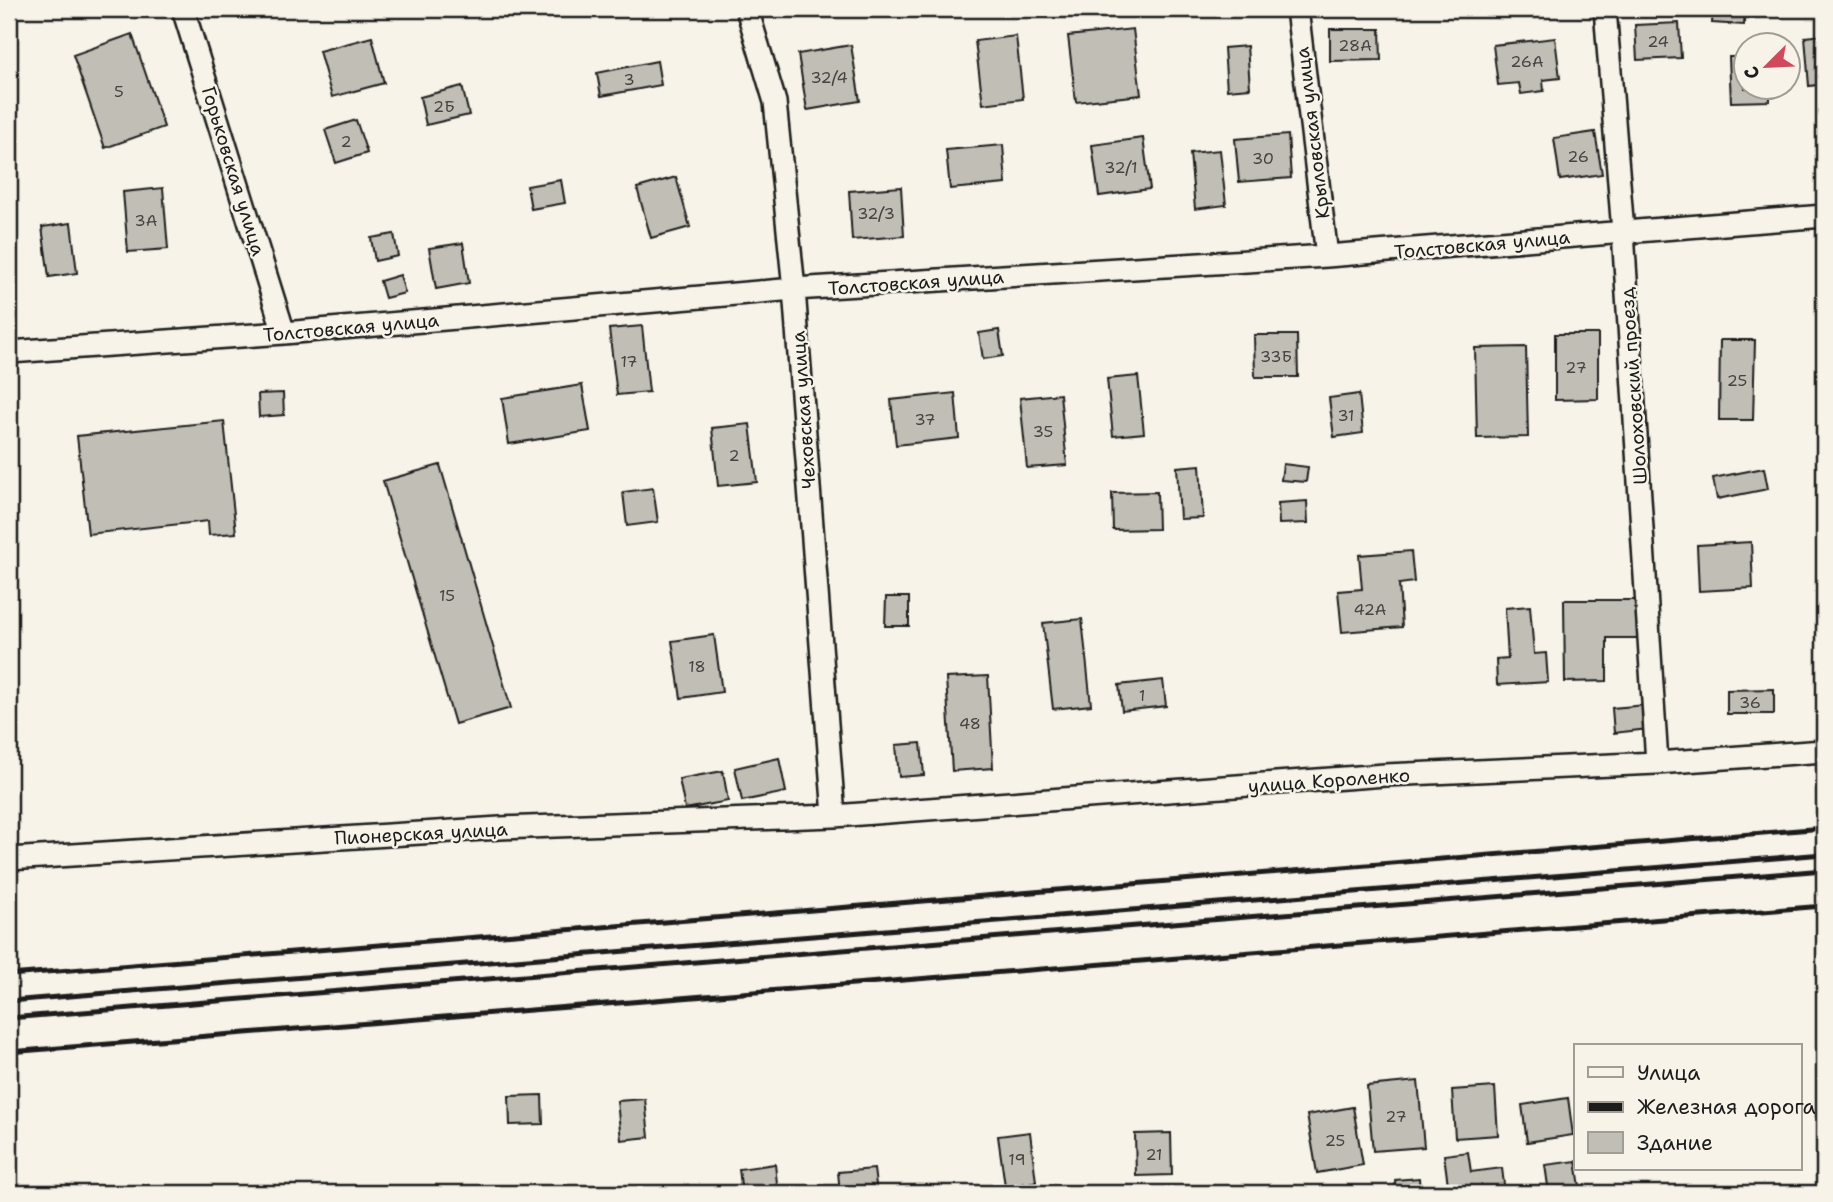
<svg xmlns="http://www.w3.org/2000/svg" width="1833" height="1202" viewBox="0 0 1833 1202" font-family="'Shantell Sans',sans-serif">
  <style>
    .building { fill: #c0beb5; stroke: #1c1c1c; stroke-width: 2 }
    .lines { fill: none; stroke-linecap: round; stroke-linejoin: round }
    .street-casing { stroke: #1c1c1c; stroke-width: 26 }
    .street { stroke: #f7f3e8; stroke-width: 21 }
    .rail { stroke: #1c1c1c; stroke-width: 5 }
    .labels { text-anchor: middle; stroke-width: 5; stroke-linejoin: round; paint-order: stroke }
    .number-label { font-size: 16px; fill: #454442 }
    .street-label { font-size: 19px; fill: #1c1c1c; stroke: #f7f3e8 }
  </style>
  <rect width="100%" height="100%" fill="#f7f3e8"/>
  <filter id="ink" filterUnits="userSpaceOnUse"><feTurbulence type="fractalNoise" baseFrequency=".0143" numOctaves="2"/><feDisplacementMap in="SourceGraphic" scale="14" xChannelSelector="R" yChannelSelector="G"/><feConvolveMatrix kernelMatrix="1 2 1 2 8 2 1 2 1" color-interpolation-filters="sRGB"/></filter>
  <g filter="url(#ink)">
    <path class="building" d="M1713,9H1745L1744,25L1712,23Z
      M1679,23L1681,58L1637,60L1635,25Z
      M1133,29L1141,95L1076,102L1068,36Z
      M1330,29H1380L1381,60L1330,61Z
      M132,34L164,127L105,148L73,55Z
      M1824,35V84L1809,86L1805,37Z
      M1016,36L1023,99L983,104L975,41Z
      M372,37L384,83L332,97L319,51Z
      M1555,38L1560,78L1543,80L1544,91L1521,94L1519,83L1498,85L1493,45Z
      M851,45L860,101L807,110L798,54Z
      M1247,46L1250,88L1227,90L1224,48Z
      M1729,57H1745V88H1770V101L1731,102Z
      M657,61L661,85L601,96L597,73Z
      M462,86L469,115L426,125L420,97Z
      M356,120L367,153L336,163L325,130Z
      M1595,132L1602,174L1560,180L1554,138Z
      M1288,135L1291,178L1239,182L1235,139Z
      M1143,138L1150,189L1099,196L1092,145Z
      M1003,145L1006,184L950,189L946,150Z
      M1220,150L1226,205L1195,209L1190,153Z
      M676,177L690,227L651,238L637,188Z
      M561,180L565,203L531,209L527,186Z
      M901,187L904,236L852,240L849,191Z
      M163,188L168,249L128,252L123,192Z
      M71,223L77,273L49,277L42,227Z
      M394,234L398,256L375,261L371,238Z
      M463,243L469,283L436,289L429,248Z
      M400,275L405,293L385,298L380,281Z
      M642,326L649,392L617,395L609,329Z
      M999,330L1003,356L983,359L979,333Z
      M1555,334H1598V399L1555,400Z
      M1254,335H1297L1298,377H1255Z
      M1720,340H1755L1753,420H1719Z
      M1526,347L1528,437L1477,438L1475,348Z
      M1138,376L1144,433L1113,436L1107,379Z
      M582,385L590,431L509,444L502,398Z
      M283,393L284,415L259,417L258,394Z
      M955,393L959,438L896,445L891,400Z
      M1060,394L1067,465L1027,468L1020,398Z
      M1359,394L1363,433L1334,437L1329,398Z
      M224,421L236,533L209,535L208,521L88,534L77,436Z
      M750,424L757,482L718,486L712,428Z
      M1283,464L1308,467L1306,482L1281,480Z
      M440,465L511,708L455,724L383,481Z
      M1200,465L1203,518L1180,519L1177,467Z
      M1764,468L1768,489L1717,499L1713,478Z
      M653,488L658,522L627,526L623,492Z
      M1157,492L1158,529L1113,530L1112,493Z
      M1307,501L1308,523L1279,524L1278,503Z
      M1751,542L1753,588L1699,591L1697,545Z
      M1411,551L1414,582L1399,584L1402,627L1342,632L1338,591L1362,589L1359,555Z
      M886,597H909V626H885Z
      M1564,600H1643V638H1607V681L1565,682Z
      M1530,606L1534,654L1546,653L1548,682L1497,685L1496,659L1508,658L1505,608Z
      M1082,619L1091,705L1053,709L1043,623Z
      M714,635L722,692L681,698L672,641Z
      M988,676L993,768L952,771L946,678Z
      M1163,680L1166,706L1122,711L1119,685Z
      M1774,689V714H1727V690Z
      M1646,705L1648,729L1614,733L1612,708Z
      M921,743L924,775L899,777L896,745Z
      M779,758L786,792L742,801L735,768Z
      M723,771L728,801L685,809L679,779Z
      M1418,1081L1424,1147L1373,1151L1367,1086Z
      M1495,1087L1498,1135L1455,1138L1452,1090Z
      M542,1095L543,1124L510,1125L509,1096Z
      M1568,1098L1573,1135L1527,1142L1522,1105Z
      M645,1099L649,1137L621,1140L617,1101Z
      M1353,1107L1363,1165L1317,1173L1307,1115Z
      M1030,1132L1036,1182L1005,1186L998,1136Z
      M1171,1133L1172,1175L1136,1176L1135,1134Z
      M1468,1152L1471,1172L1502,1168L1505,1193H1461L1460,1190L1449,1192L1444,1155Z
      M1576,1161L1581,1193H1549L1545,1165Z
      M775,1164L778,1193H742L739,1169Z
      M874,1169L877,1193H840L838,1172Z
      M1419,1178L1420,1193H1396L1395,1180Z
      M688,1185L690,1193H642V1192Z"/>
    <g class="lines">
      <g class="street-casing">
        <path id="street" d="M183,9L284,333
          M747,9L775,102L794,289L834,816
          M1297,9L1327,256
          M1605,9L1623,232L1657,763
          M9,352L284,333L794,289L1327,256L1824,216
          M9,859L500,828L834,816L1385,775L1657,763L1824,751"/>
      </g>
      <use href="#street" class="street"/>
      <path class="rail" d="M9,975L1824,828
        M9,1001L1824,854
        M9,1018L1824,870
        M9,1052L1824,906"/>
    </g>
  </g>
  <g class="labels">
    <g class="number-label">
      <text x="1658" y="47">24</text>
      <text x="1355" y="51">28А</text>
      <text x="1527" y="67">26А</text>
      <text x="829" y="83">32/4</text>
      <text x="629" y="85">3</text>
      <text x="119" y="97">5</text>
      <text x="444" y="112">2Б</text>
      <text x="346" y="147">2</text>
      <text x="1578" y="162">26</text>
      <text x="1263" y="164">30</text>
      <text x="1121" y="173">32/1</text>
      <text x="876" y="219">32/3</text>
      <text x="146" y="226">3А</text>
      <text x="1276" y="362">33Б</text>
      <text x="629" y="367">17</text>
      <text x="1576" y="373">27</text>
      <text x="1737" y="386">25</text>
      <text x="1346" y="421">31</text>
      <text x="925" y="425">37</text>
      <text x="1043" y="437">35</text>
      <text x="734" y="461">2</text>
      <text x="447" y="601">15</text>
      <text x="1370" y="615">42А</text>
      <text x="697" y="672">18</text>
      <text x="1142" y="701">1</text>
      <text x="1750" y="708">36</text>
      <text x="970" y="729">48</text>
      <text x="1396" y="1122">27</text>
      <text x="1335" y="1146">25</text>
      <text x="1154" y="1160">21</text>
      <text x="1017" y="1165">19</text>
    </g>
    <g class="street-label">
      <text transform="translate(1312 133) rotate(-97)" y="7">Крыловская улица</text>
      <text transform="translate(234 171) rotate(73)" y="7">Горьковская улица</text>
      <text transform="translate(1482 244) rotate(-5)" y="7">Толстовская улица</text>
      <text transform="translate(916 282) rotate(-4)" y="7">Толстовская улица</text>
      <text transform="translate(351 327) rotate(-5)" y="7">Толстовская улица</text>
      <text transform="translate(1633 386) rotate(-94)" y="7">Шолоховский проезд</text>
      <text transform="translate(803 410) rotate(-94)" y="7">Чеховская улица</text>
      <text transform="translate(1329 780) rotate(-4)" y="7">улица Короленко</text>
      <text transform="translate(421 833) rotate(-3)" y="7">Пионерская улица</text>
    </g>
  </g>
  <rect width="1833" height="1202" fill="none" stroke="#f7f3e8" stroke-width="35"/>
  <rect x="18" y="18" width="1798" height="1167" fill="none" stroke="#1c1c1c" stroke-width="2.5" filter="url(#ink)"/>
  <rect x="1574" y="1044" width="228" height="126" fill="#f7f3e8" stroke="#9f9d96" stroke-width="2"/>
  <rect x="1588" y="1067" width="35" height="10" fill="#f7f3e8" stroke="#9f9d96" stroke-width="2"/>
  <text x="1637" y="1080" font-size="21" fill="#1c1c1c">Улица</text>
  <rect x="1588" y="1102" width="35" height="10" fill="#1c1c1c" stroke="#9f9d96" stroke-width="2"/>
  <text x="1637" y="1114" font-size="21" fill="#1c1c1c">Железная дорога</text>
  <rect x="1588" y="1132" width="35" height="21" fill="#c0beb5" stroke="#9f9d96" stroke-width="2"/>
  <text x="1637" y="1150" font-size="21" fill="#1c1c1c">Здание</text>
  <g transform="translate(1767 66) rotate(246)"><circle r="33" fill="#f7f3e8" stroke="#9f9d96" stroke-width="2"/>
  <path d="M0-5L12 26L0 18L-12 26Z" fill="#d1495b"/>
  <text y="-10" font-size="19" font-weight="bold" text-anchor="middle" fill="#1c1c1c">С</text>
  </g>
</svg>
